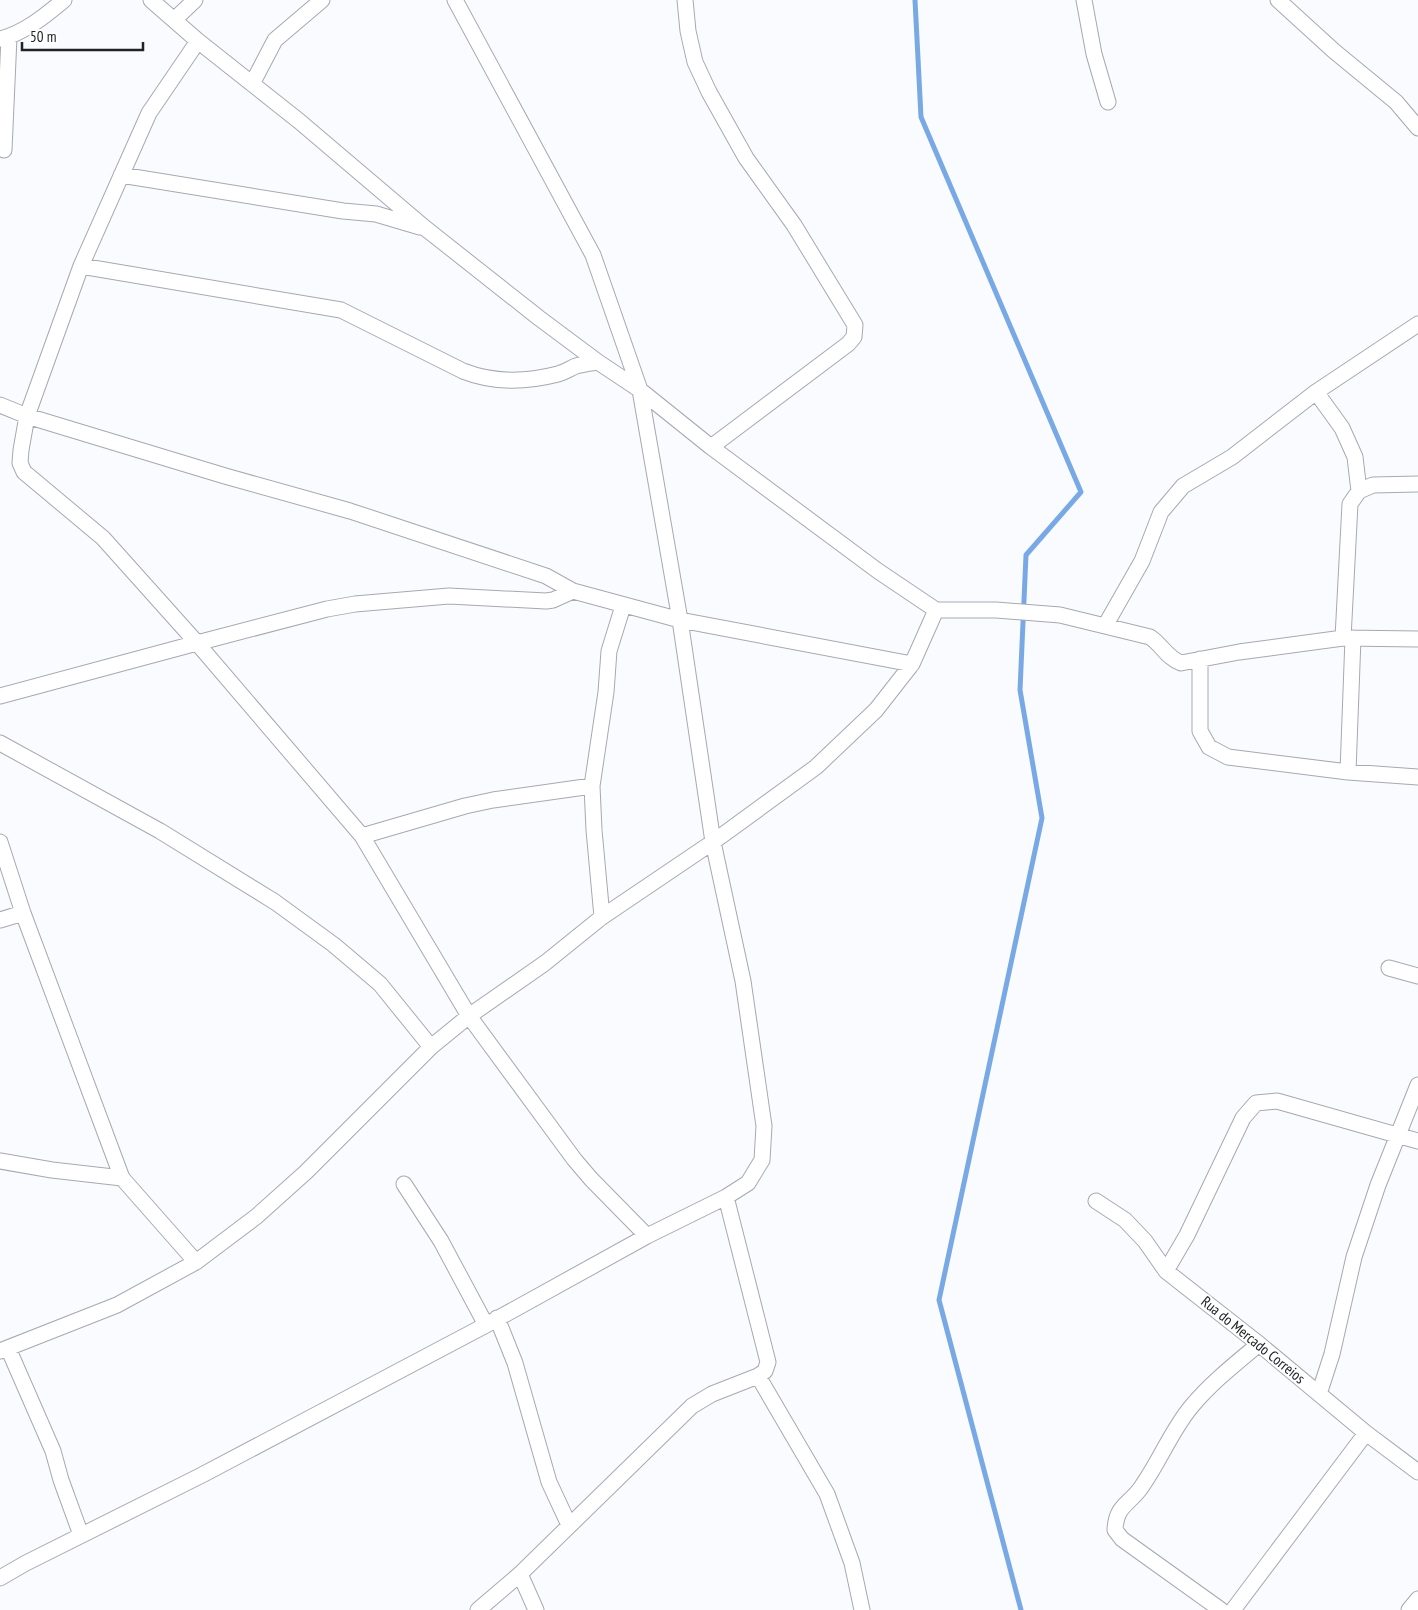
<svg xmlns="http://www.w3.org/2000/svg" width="1418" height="1610" viewBox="0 0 1418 1610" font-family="'PT Sans Narrow',sans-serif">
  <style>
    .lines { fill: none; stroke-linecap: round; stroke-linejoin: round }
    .stream { stroke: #79a9e5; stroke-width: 5 }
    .minor-casing { stroke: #a6a9b1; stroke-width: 17 }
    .minor { stroke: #fff; stroke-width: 15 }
    .labels { text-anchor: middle; stroke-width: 4; stroke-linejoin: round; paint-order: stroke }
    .street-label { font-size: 15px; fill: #212225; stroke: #fff }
  </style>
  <rect width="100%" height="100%" fill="#f9fbfe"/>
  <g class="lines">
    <path class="stream" d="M915,0L921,117L1081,492L1026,555L1020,690L1042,818L939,1300L1021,1610"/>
    <g class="minor-casing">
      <path id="minor" d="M151,0L198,41L299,121L425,228L539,318L598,362L640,390L711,447L878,571L936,610H996L1060,615L1150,637C1162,645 1167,658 1181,663L1239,652L1343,638L1418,639
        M455,0L593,255L640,390L680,620L713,842L743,981L764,1126L762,1160L748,1183L726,1197L768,1362L765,1371L758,1376L827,1494L852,1563L862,1610
        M685,0L688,31L695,62L709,92L746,158L794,225L855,325L854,337L848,344L711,447
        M1084,0L1094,54L1108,102
        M1278,0L1334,51L1396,102L1418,128
        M175,19L195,0
        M0,39C24,33 45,16 64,0
        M198,41L149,113L81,266L27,416L21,450L20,463L24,472L103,538L197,643L362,836L469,1016L574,1159L591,1179L647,1236
        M252,84L275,40L322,0
        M4,150L9,37
        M121,175L343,211L376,214L420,227
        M81,266L341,310L463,371C493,383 527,382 558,374C565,372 569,369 576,366C582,364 591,363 598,362
        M1316,392L1342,428L1355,457L1359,491
        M0,405L27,416L225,476L350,511L546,576L573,591L680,620L912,664L936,610
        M1105,626L1142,561L1161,512L1183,486L1232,457L1316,392L1418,324
        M1343,638L1350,504L1359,491L1373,485L1418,484
        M1200,659V731L1209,747L1228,757L1348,772L1418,777
        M0,696L197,643L327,609L355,604L449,596L546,601L553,600L573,591
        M0,743L160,831L275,902L334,945L380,984L431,1047
        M1348,772L1353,638
        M362,836L465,806L493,800L592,786
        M0,842L23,913L122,1178L196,1262
        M602,917L594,830L592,786L606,692L609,651L623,606
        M0,920L23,913
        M1389,968L1418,976
        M0,1161L52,1170L122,1178
        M404,1184L441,1241L486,1325
        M1096,1201L1125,1220L1145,1241L1166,1271L1259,1344L1366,1433L1418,1472
        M1166,1271L1187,1235L1243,1118L1256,1103L1277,1101L1418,1141
        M497,1318L515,1363L549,1482L569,1525
        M8,1348L53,1451L61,1480L81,1535
        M0,1351L117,1305L196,1262L257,1216L306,1172L431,1047L469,1016L545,963L602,917L713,842L816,767L876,710L912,664
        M1319,1394L1332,1354L1354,1257L1378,1185L1418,1085
        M520,1574L536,1610
        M0,1578L26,1563L202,1475L486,1325L647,1236L726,1197
        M478,1610L520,1574L692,1406L712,1394L758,1376
        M1221,1610L1122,1539L1115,1530C1116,1506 1128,1505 1140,1489C1159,1463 1171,1431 1191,1407C1211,1383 1235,1364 1259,1344
        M1233,1610L1366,1433
        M1409,1610L1418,1599"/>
    </g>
    <use href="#minor" class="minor"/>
  </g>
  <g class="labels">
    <g class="street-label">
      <text transform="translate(1253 1340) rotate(39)" y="5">Rua do Mercado Correios</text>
    </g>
  </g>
  <path d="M22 42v8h121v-8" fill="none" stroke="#212225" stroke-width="2.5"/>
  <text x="30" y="42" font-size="15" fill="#212225" stroke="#ffffff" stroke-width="4" paint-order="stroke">50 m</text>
</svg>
